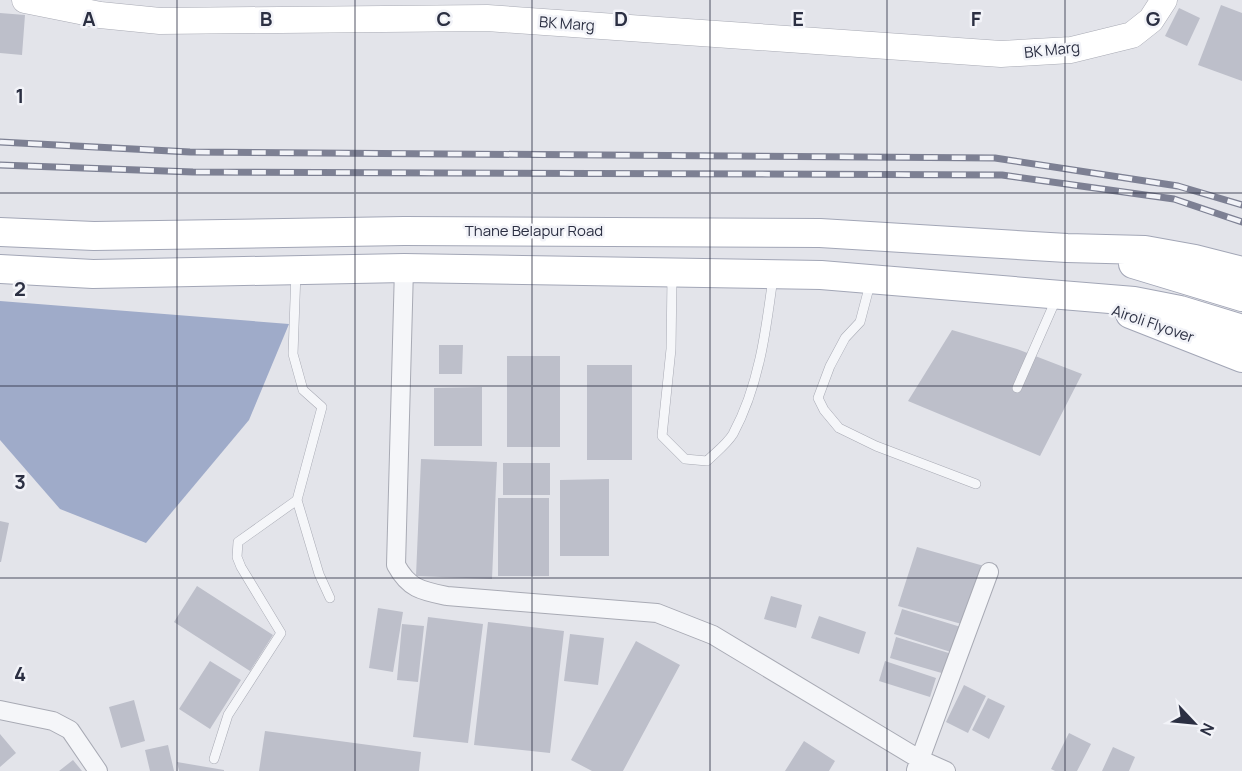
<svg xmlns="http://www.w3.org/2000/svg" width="1242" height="771" viewBox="0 0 1242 771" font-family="Manrope,sans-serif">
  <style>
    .water { fill: #9fabc9 }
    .building { fill: #bdbfca }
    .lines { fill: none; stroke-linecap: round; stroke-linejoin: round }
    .lane-casing { stroke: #a8aab4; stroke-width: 10 }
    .street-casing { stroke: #a8aab4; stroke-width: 20 }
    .secondary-casing { stroke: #a8aab4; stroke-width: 27 }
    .primary-casing { stroke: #a2a6b6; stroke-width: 30 }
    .lane { stroke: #f5f6f9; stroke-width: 9 }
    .street { stroke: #f5f6f9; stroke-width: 18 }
    .secondary { stroke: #fff; stroke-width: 26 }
    .primary { stroke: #fff; stroke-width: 28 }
    .rail-casing { stroke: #7d8093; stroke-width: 7 }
    .rail { stroke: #f2f3f8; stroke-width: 4.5; stroke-dasharray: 14; stroke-linecap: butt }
    .grid { fill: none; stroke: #2b2f42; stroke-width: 1.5; stroke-opacity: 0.55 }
    .labels { text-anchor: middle; stroke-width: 5; stroke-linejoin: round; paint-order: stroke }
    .street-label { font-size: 15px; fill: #2b2f42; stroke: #f2f3f8 }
    .grid-label { font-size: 20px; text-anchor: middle; font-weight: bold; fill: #2b2f42; stroke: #f2f3f8; stroke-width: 5; stroke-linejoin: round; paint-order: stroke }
  </style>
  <rect width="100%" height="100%" fill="#e3e4ea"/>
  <path class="water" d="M0,301L289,324L249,420L146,543L60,509L0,440Z"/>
  <path class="building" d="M1221,5L1242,13V81L1198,65Z
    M1179,8L1200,18L1187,46L1165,36Z
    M0,13L25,15L22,55L0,53Z
    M952,330L1017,349L1082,374L1040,456L908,401Z
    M439,345H463L462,374H439Z
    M507,356H560V447H507Z
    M587,365H632V460H587Z
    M482,387V446H434V388Z
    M421,459L497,462L492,579L416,576Z
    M503,463H550V495H503Z
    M609,479V556H560V480Z
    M498,498H549V576H498Z
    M0,521L9,523L1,562H0Z
    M917,547L984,566L965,625L898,606Z
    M197,586L273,635L250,671L174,622Z
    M771,596L802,605L796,628L764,619Z
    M378,608L403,612L393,672L369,668Z
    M902,609L964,628L954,653L894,634Z
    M819,616L866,632L859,654L811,638Z
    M428,617L483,624L468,743L413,737Z
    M488,622L564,631L550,753L474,745Z
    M402,624L424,626L418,682L397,680Z
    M570,634L604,638L598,685L564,681Z
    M896,637L952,654L945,674L890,658Z
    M636,641L680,665L623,771H592L571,760Z
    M210,661L241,680L210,729L179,709Z
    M885,661L936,678L930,697L879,681Z
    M964,685L986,696L968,733L946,722Z
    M988,698L1005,706L989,739L972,730Z
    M134,700L145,741L121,748L109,707Z
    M265,731L421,752L419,771H259Z
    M1069,733L1091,744L1077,771H1055L1051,769Z
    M0,734L16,753L0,767Z
    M804,741L835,761L829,771H785Z
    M168,745L174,771H150L145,750Z
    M1113,747L1135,757L1129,771H1102Z
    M73,760L82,771H59Z
    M177,762L224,770V771H179Z"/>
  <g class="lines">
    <g class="lane-casing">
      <path id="lane" d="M296,272L293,354L303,390L322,407L297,500L319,574L330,598
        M672,277L671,349L662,436L685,459L707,461C715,453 727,444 733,434C759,386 766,331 773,277
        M870,284L860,322L845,338L830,366L818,398L824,410L839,428L876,446L976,484
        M1017,388L1057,297
        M214,759L228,715L281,633L241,567L237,557L238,542L297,500"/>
    </g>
    <g class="street-casing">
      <path id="street" d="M404,268L396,565C409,589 422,591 447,596L657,613L713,635L919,759L946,771
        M0,710L53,721L70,730L98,771
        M916,770L989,572"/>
    </g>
    <g class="secondary-casing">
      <path id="secondary" d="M25,0L100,15L160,21L487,18L1001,54L1071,50L1132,35L1151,20L1164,0"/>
    </g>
    <g class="primary-casing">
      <path id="primary" d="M0,232L94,236L404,231L820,233L1067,248L1145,250L1195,259L1242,271
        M1133,264L1242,297
        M0,269L93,274L404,268L821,275L1134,301L1180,310L1242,329
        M1130,314L1242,358"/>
    </g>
    <use href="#lane" class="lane"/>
    <use href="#street" class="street"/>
    <use href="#secondary" class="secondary"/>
    <use href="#primary" class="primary"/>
    <g class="rail-casing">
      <path id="rail" d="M0,142L190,152L995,158L1178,186L1242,205
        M0,165L193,172L1002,175L1174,199L1242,222"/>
    </g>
    <use href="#rail" class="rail"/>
  </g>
  <path class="grid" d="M177,0V771M355,0V771M532,0V771M710,0V771M887,0V771M1065,0V771M0,193H1242M0,386H1242M0,578H1242"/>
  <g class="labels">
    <g class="street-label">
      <text transform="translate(567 24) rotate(4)" y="5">BK Marg</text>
      <text transform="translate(1052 50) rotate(-6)" y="5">BK Marg</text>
      <text x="534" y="236">Thane Belapur Road</text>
      <text transform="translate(1153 324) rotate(19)" y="5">Airoli Flyover</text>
    </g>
  </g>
  <g class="grid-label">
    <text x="89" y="26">A</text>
    <text x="266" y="26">B</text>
    <text x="444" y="26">C</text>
    <text x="621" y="26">D</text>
    <text x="798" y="26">E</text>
    <text x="976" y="26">F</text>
    <text x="1153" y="26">G</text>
    <text x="20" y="103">1</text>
    <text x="20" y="296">2</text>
    <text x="20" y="489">3</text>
    <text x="20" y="681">4</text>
  </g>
  <g transform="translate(1194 723) rotate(116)" stroke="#f2f3f8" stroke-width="4.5" paint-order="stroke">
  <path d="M0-4.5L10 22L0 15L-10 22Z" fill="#2b2f42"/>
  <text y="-9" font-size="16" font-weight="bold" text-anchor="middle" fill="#2b2f42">N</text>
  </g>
</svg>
